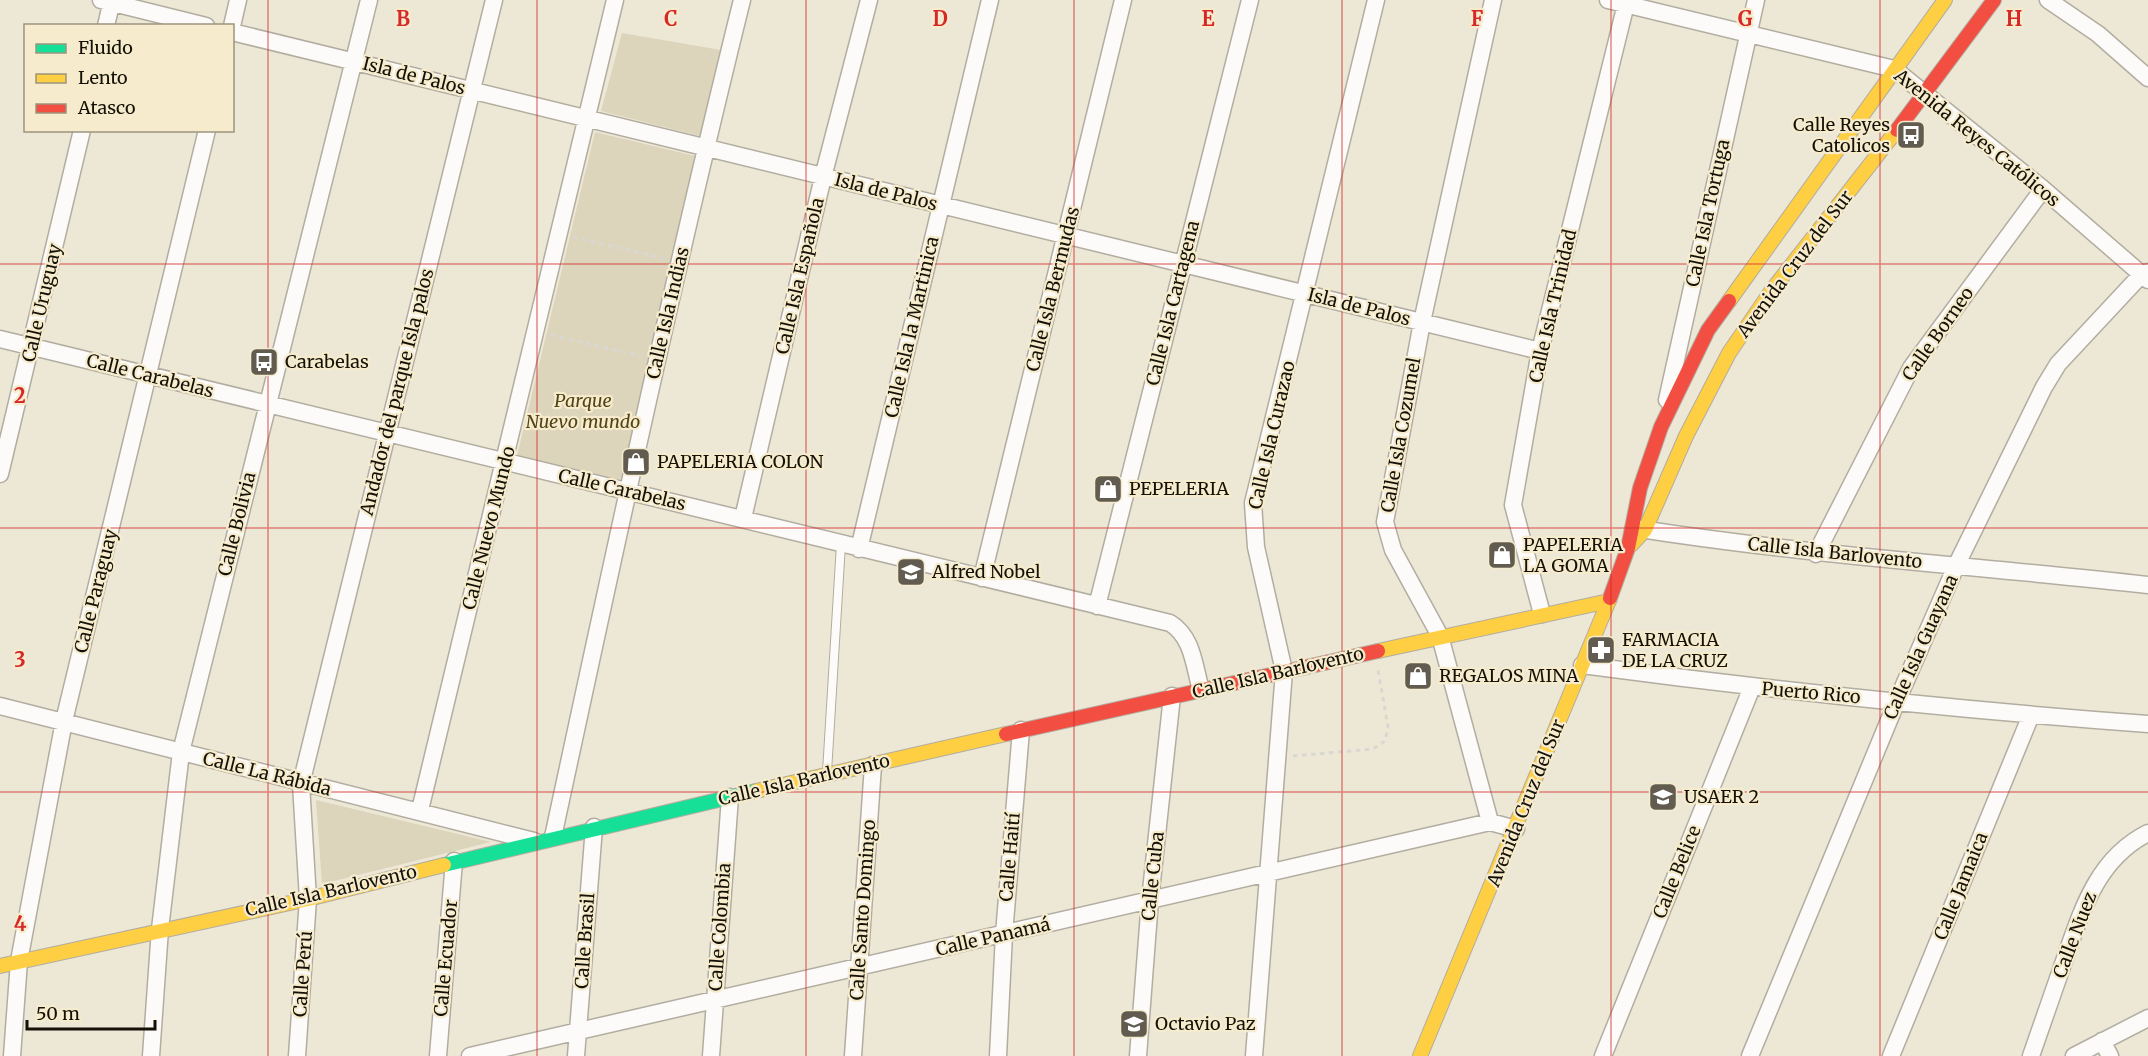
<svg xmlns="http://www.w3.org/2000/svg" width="2148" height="1056" viewBox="0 0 2148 1056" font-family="Merriweather,serif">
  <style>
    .green { fill: #dcd4bb }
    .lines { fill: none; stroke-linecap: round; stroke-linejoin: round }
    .lane-casing { stroke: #b2ada0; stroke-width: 10 }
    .street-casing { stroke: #b2ada0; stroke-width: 19 }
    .fast-casing { stroke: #b2ada0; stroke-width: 16 }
    .slow-casing { stroke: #b2ada0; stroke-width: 16 }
    .jam-casing { stroke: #b2ada0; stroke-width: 16 }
    .path { stroke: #d9d7d2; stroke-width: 3; stroke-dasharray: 4.5 4.5; stroke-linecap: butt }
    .lane { stroke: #fcfbf9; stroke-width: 8 }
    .street { stroke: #fcfbf9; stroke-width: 16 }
    .fast { stroke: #16e098; stroke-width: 14 }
    .slow { stroke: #ffcf43; stroke-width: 14 }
    .jam { stroke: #f24e42; stroke-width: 14 }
    .grid { fill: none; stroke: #d62828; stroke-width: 1.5; stroke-opacity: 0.55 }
    .labels { text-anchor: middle; stroke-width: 4.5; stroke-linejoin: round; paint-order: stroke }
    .street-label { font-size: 18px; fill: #151107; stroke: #f6eccd }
    .poi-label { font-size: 18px; fill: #151107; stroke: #f6eccd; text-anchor: start }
    .park-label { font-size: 18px; font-style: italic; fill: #524314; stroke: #f6eccd }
    .grid-label { font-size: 20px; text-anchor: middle; font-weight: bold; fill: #d62828; stroke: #f6eccd; stroke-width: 4.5; stroke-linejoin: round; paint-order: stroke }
  </style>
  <rect width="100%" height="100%" fill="#ede7d6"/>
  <path class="green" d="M622,33L721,50L700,136L601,111Z
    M595,132L695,156L622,480L517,456Z
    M316,800L491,842L322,884Z"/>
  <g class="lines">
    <g class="lane-casing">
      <path id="lane" d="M827,772L841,544"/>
    </g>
    <g class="street-casing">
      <path id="street" d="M101,0L206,26
        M1608,0L1894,69L2043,189L2148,280
        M2048,0L2098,34L2148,78
        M106,26L112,0
        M232,26L238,0
        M232,32L1540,351
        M0,339L1170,623C1193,637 1194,666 1201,690
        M1667,400L1756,0
        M0,474L82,130
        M743,518L823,177L869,0
        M1634,528C1805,555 1977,566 2148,585
        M859,549L990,0
        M1816,554L1911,368L2043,189
        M982,578L1123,0
        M1097,606L1250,0
        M1542,614L1513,505L1540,351L1627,0
        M1582,665C1770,690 1959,710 2148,724
        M0,706L534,841
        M420,810L615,0
        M1490,822L1440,636L1393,550L1385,522L1422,322L1493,0
        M553,837C613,558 673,278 742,0
        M2102,1041L2110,1056
        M12,1056L19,961L64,721L207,130
        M151,1056L160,929L181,752L369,0
        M297,1056L308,899L301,784L494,0
        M438,1056L454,861
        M470,1056L1490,822L1516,829
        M576,1056L594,827
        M711,1056L730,797
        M853,1056L873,765
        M998,1056L1004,934L1021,730
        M1138,1056L1150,900L1172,696
        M1254,1056L1284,671L1256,547L1253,503L1376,0
        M1603,1056L1752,687
        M1750,1056L1897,701L1957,564L2044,387L2058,364L2142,274L2148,272
        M1891,1056L2031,715
        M2031,1056C2042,1025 2052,995 2063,964C2081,913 2096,859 2148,833
        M2074,1056L2148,1018"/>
    </g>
    <g class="fast-casing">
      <path id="fast" d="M444,865L756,791"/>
    </g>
    <g class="slow-casing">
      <path id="slow" d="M1729,301L1945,0
        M1631,545L1645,530L1686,436L1729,353L1772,290L1897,130
        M1378,651L1609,601
        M756,791L1006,734
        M0,966L308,899L444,865
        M1420,1056L1610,598"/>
    </g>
    <g class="jam-casing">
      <path id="jam" d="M1897,130L1994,0
        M1610,598L1628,548L1640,488L1661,427L1708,330L1729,301
        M1006,734L1378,651"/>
    </g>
    <path class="path" d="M573,237L663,258
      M551,335L641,356
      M1293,756L1373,749L1385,741L1388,727L1378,670"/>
    <use href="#lane" class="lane"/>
    <use href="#street" class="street"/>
    <use href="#fast" class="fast"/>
    <use href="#slow" class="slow"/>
    <use href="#jam" class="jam"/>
  </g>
  <path class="grid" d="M268,0V1056M537,0V1056M806,0V1056M1074,0V1056M1342,0V1056M1611,0V1056M1880,0V1056M0,264H2148M0,528H2148M0,792H2148"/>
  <defs>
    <g id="bus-square" transform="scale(1.5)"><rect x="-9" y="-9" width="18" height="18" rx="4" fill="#615c4f" stroke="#f6eccd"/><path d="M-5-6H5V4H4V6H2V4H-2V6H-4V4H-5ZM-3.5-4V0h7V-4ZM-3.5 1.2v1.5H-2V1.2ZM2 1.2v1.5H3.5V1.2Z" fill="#fff"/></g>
    <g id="shop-square" transform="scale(1.5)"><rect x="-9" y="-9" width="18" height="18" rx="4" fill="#615c4f" stroke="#f6eccd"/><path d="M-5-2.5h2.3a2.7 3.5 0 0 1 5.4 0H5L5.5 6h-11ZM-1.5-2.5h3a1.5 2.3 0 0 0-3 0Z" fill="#fff"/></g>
    <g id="school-square" transform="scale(1.5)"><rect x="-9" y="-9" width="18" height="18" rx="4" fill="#615c4f" stroke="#f6eccd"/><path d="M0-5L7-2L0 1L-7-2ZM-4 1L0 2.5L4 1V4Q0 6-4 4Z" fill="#fff"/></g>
    <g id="pharmacy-square" transform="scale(1.5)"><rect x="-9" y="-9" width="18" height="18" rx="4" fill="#615c4f" stroke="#f6eccd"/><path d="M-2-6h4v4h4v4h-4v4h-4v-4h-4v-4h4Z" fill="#fff"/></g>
  </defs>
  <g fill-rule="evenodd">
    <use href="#bus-square" x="1911" y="135"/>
    <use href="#bus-square" x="264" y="362"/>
    <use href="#shop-square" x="636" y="462"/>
    <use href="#shop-square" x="1108" y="489"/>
    <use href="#shop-square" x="1502" y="555"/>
    <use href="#school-square" x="911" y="572"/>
    <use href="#pharmacy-square" x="1601" y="650"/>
    <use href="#shop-square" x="1418" y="676"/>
    <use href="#school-square" x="1663" y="797"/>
    <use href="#school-square" x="1134" y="1024"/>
  </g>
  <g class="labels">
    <g class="street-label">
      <text transform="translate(414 76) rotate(14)" y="6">Isla de Palos</text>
      <text transform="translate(1977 138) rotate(39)" y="6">Avenida Reyes Católicos</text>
      <text transform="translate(886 192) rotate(14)" y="6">Isla de Palos</text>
      <text transform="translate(1708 213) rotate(-78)" y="6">Calle Isla Tortuga</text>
      <text transform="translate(1795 264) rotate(-53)" y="6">Avenida Cruz del Sur</text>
      <text transform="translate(800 276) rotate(-77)" y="6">Calle Isla Española</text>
      <text transform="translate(1053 289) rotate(-76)" y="6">Calle Isla Bermudas</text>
      <text transform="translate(42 303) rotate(-77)" y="6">Calle Uruguay</text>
      <text transform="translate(1173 303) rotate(-76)" y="6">Calle Isla Cartagena</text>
      <text transform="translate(1553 306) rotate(-77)" y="6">Calle Isla Trinidad</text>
      <text transform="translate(1359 307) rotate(14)" y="6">Isla de Palos</text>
      <text transform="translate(668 313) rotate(-77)" y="6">Calle Isla Indias</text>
      <text transform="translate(912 327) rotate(-77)" y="6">Calle Isla la Martinica</text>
      <text transform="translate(1938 334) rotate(-55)" y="6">Calle Borneo</text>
      <text transform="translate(150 376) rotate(14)" y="6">Calle Carabelas</text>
      <text transform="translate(397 392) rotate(-76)" y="6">Andador del parque Isla palos</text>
      <text transform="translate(1272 435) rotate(-77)" y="6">Calle Isla Curazao</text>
      <text transform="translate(1401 435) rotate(-80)" y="6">Calle Isla Cozumel</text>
      <text transform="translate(622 490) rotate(13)" y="6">Calle Carabelas</text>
      <text transform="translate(237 524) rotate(-76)" y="6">Calle Bolivia</text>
      <text transform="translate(489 528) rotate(-76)" y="6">Calle Nuevo Mundo</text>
      <text transform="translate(1835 553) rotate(6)" y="6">Calle Isla Barlovento</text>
      <text transform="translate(96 591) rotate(-76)" y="6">Calle Paraguay</text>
      <text transform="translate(1921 647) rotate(-66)" y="6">Calle Isla Guayana</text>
      <text transform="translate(1278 673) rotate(-13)" y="6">Calle Isla Barlovento</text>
      <text transform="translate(1811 693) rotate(5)" y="6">Puerto Rico</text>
      <text transform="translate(267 774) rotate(14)" y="6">Calle La Rábida</text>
      <text transform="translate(804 780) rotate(-13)" y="6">Calle Isla Barlovento</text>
      <text transform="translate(1526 803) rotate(-68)" y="6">Avenida Cruz del Sur</text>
      <text transform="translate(1010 857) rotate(-85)" y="6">Calle Haití</text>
      <text transform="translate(1677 872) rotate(-68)" y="6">Calle Belice</text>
      <text transform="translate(1153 876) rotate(-84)" y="6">Calle Cuba</text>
      <text transform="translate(1961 886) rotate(-68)" y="6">Calle Jamaica</text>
      <text transform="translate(331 891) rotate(-13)" y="6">Calle Isla Barlovento</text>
      <text transform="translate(863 910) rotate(-86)" y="6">Calle Santo Domingo</text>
      <text transform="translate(720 927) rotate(-86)" y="6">Calle Colombia</text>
      <text transform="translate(2075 935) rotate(-69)" y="6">Calle Nuez</text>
      <text transform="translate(993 937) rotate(-13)" y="6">Calle Panamá</text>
      <text transform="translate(585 941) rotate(-86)" y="6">Calle Brasil</text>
      <text transform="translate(446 958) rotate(-85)" y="6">Calle Ecuador</text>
      <text transform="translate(303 974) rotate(-86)" y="6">Calle Perú</text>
    </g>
    <g class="poi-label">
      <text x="1890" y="131" text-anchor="end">Calle Reyes<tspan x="1890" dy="21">Catolicos</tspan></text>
      <text x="285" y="368">Carabelas</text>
      <text x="657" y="468">PAPELERIA COLON</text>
      <text x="1129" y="495">PEPELERIA</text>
      <text x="1523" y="551">PAPELERIA<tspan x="1523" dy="21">LA GOMA</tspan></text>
      <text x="932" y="578">Alfred Nobel</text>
      <text x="1622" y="646">FARMACIA<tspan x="1622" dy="21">DE LA CRUZ</tspan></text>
      <text x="1439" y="682">REGALOS MINA</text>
      <text x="1684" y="803">USAER 2</text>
      <text x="1155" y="1030">Octavio Paz</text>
    </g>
    <g class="park-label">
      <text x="583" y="407">Parque<tspan x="583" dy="21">Nuevo mundo</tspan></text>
    </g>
  </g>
  <g class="grid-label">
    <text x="403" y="26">B</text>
    <text x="671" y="26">C</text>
    <text x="940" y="26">D</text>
    <text x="1208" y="26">E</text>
    <text x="1477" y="26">F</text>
    <text x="1745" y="26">G</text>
    <text x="2014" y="26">H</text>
    <text x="20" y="403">2</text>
    <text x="20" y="667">3</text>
    <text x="20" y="931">4</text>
  </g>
  <rect x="24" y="24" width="210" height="108" fill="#f6eccd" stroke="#9c947e" stroke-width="1.5"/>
  <rect x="36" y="44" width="30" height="9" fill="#16e098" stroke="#9c947e" stroke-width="1.5"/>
  <text x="78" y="54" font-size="18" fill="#151107">Fluido</text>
  <rect x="36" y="74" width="30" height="9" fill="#ffcf43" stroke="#9c947e" stroke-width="1.5"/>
  <text x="78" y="84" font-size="18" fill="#151107">Lento</text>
  <rect x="36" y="104" width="30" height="9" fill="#f24e42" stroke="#9c947e" stroke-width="1.5"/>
  <text x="78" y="114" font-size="18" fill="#151107">Atasco</text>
  <path d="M27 1020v9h128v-9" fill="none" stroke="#151107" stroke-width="3"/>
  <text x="36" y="1020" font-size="18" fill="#151107" stroke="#f6eccd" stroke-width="4.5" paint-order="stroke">50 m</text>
</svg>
